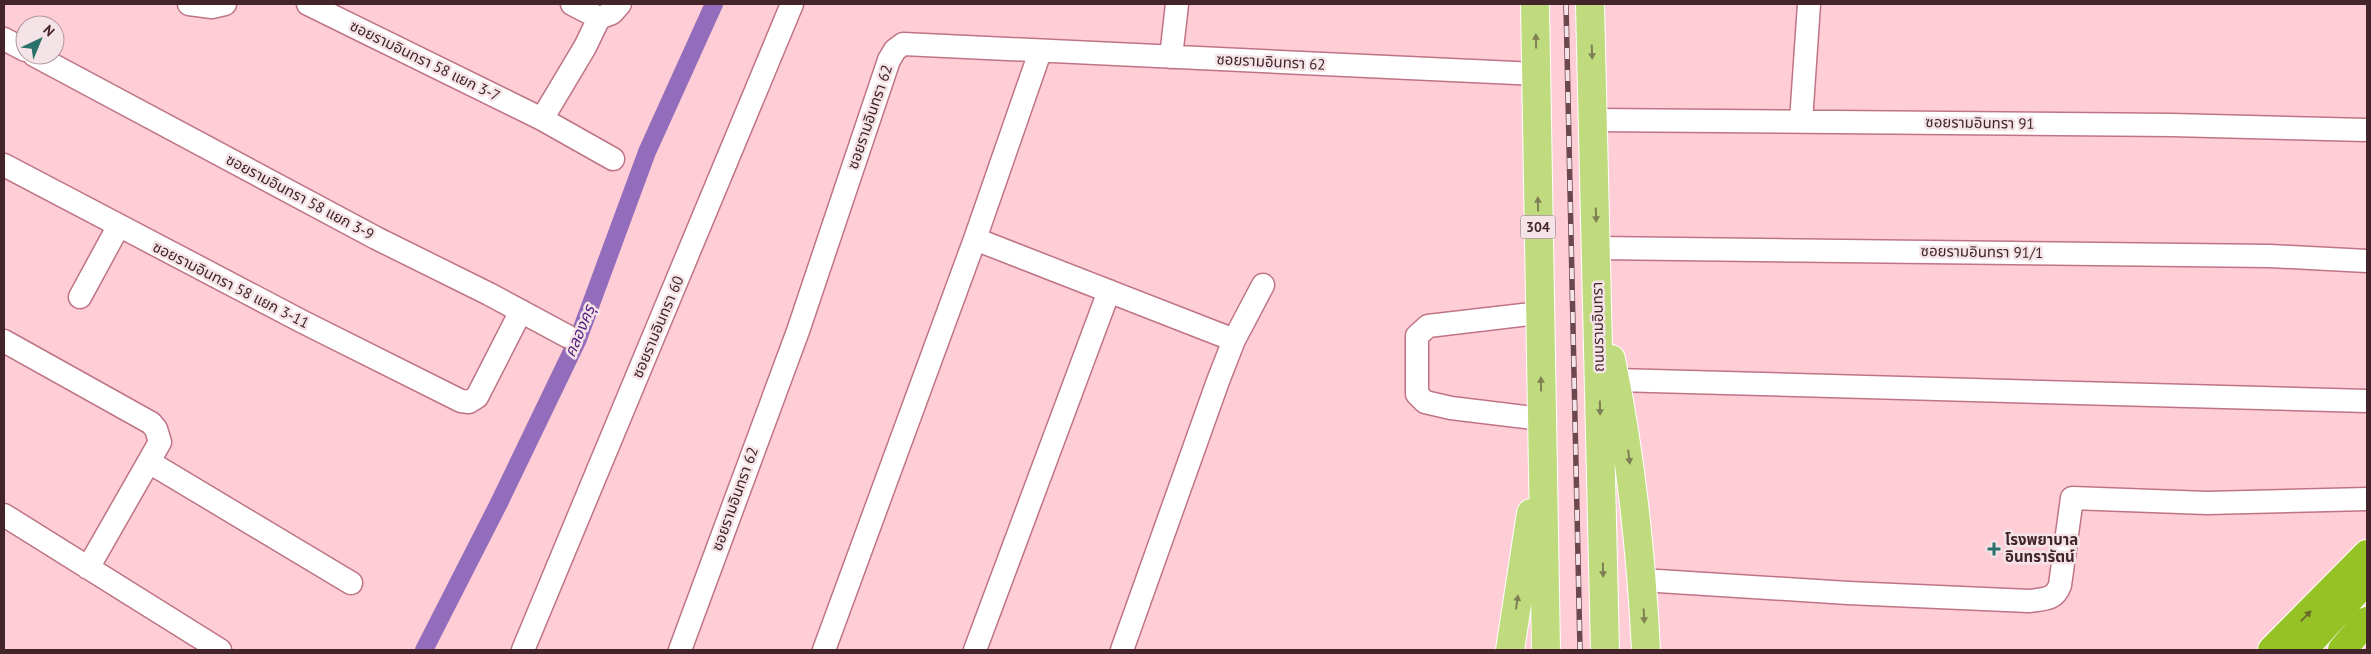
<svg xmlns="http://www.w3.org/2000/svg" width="2371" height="654" viewBox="0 0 2371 654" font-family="'PT Sans','Noto Sans Thai',sans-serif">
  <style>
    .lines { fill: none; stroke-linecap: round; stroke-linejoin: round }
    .canal { stroke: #936cbb; stroke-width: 18 }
    .minor-casing { stroke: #bf7485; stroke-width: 25 }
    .major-casing { stroke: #fff; stroke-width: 30 }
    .highway-casing { stroke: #fff; stroke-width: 30 }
    .minor { stroke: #fff; stroke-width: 22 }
    .major { stroke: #bfdb7d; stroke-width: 28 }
    .highway { stroke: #95c326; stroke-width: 28 }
    .rail-casing { stroke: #6b4850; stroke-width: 5.5 }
    .rail { stroke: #f5e4e7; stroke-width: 4; stroke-dasharray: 11; stroke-linecap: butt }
    .oneway { fill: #818054 }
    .oneway2 { fill: #686c29 }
    .poi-dot { fill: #29716a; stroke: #f5e4e7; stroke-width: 2 }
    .labels { text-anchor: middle; stroke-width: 5; stroke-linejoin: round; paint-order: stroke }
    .shield { fill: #f5e4e7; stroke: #785e63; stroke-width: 1 }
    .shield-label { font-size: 14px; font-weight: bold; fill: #43242b }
    .street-label { font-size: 15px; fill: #43242b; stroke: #f5e4e7 }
    .poi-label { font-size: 15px; font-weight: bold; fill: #43242b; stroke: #f5e4e7; text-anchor: start }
    .water-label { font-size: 16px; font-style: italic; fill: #531d7e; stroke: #f5e4e7 }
  </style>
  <rect width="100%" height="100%" fill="#ffcdd6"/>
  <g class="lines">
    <path class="canal" d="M424,650L499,503L578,339L647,152L714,4"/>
    <g class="minor-casing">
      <path id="minor" d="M189,4L212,7L225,4
        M308,4L542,119L613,159
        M572,4L599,18
        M4,39L25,50
        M34,55L376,238L489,294L567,336
        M1171,57L1177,4
        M542,119L585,47L599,18L612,13L620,4
        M1594,120L2172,125L2367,130
        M1801,121L1809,4
        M4,165L303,322L461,401L469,402L477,397L521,311
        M975,239L1234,340
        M1597,248L2270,256L2367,261
        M80,297L118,227
        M1539,313L1428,326L1417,336V394L1425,402L1451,408L1541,419
        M4,341L151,423L156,429L160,442L88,568
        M1616,380L2367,401
        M149,462L351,583
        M4,515L220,650
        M1642,580L1848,593L2029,601C2044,599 2055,600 2060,585L2072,498L2207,503L2367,499
        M523,650L792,4
        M680,650L798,331L889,60L895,50L903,44L1536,74
        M824,650L975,239L1040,52
        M975,650L1109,291
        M1122,650L1218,381L1234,340L1263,285"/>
    </g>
    <g class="major-casing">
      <path id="major" d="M1535,4L1546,650
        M1590,4L1605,650
        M1611,359C1631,455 1641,552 1646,650
        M1510,650L1531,513"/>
    </g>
    <g class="highway-casing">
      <path id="highway" d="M2272,650L2367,554
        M2303,650L2367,580
        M2342,650L2367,621"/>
    </g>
    <use href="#minor" class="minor"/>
    <use href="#major" class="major"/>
    <use href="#highway" class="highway"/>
    <g class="rail-casing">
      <path id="rail" d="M1566,4L1580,650"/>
    </g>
    <use href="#rail" class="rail"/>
  </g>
  <defs><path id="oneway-solid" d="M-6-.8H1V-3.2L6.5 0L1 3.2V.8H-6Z" transform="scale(1.25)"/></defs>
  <g class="oneway">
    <use href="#oneway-solid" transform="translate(1536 41) rotate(-91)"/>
    <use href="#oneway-solid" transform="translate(1592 52) rotate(88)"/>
    <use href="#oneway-solid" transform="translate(1538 204) rotate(-91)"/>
    <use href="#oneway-solid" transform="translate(1596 215) rotate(88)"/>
    <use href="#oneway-solid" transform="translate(1541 384) rotate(-91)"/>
    <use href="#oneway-solid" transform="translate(1600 408) rotate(89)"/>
    <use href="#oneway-solid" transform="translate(1629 457) rotate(83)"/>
    <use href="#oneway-solid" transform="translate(1603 570) rotate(89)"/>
    <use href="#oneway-solid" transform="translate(1517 602) rotate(-82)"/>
    <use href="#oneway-solid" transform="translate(1644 616) rotate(87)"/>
  </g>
  <use class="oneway2" href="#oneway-solid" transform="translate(2306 616) rotate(-46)"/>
  <path class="poi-dot" d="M1991.5 541.5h5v5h5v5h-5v5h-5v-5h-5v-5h5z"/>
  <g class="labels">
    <rect class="shield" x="1520.5" y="215.5" width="35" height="23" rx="4"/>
    <g class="shield-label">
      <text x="1538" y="232">304</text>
    </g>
    <g class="street-label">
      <text transform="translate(425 61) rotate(26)" y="5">ซอยรามอินทรา 58 แยก 3-7</text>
      <text transform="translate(1271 62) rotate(3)" y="5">ซอยรามอินทรา 62</text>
      <text transform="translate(870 117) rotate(-71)" y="5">ซอยรามอินทรา 62</text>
      <text transform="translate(1980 123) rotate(1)" y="5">ซอยรามอินทรา 91</text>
      <text transform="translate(300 197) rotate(28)" y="5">ซอยรามอินทรา 58 แยก 3-9</text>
      <text transform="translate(1982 252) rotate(1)" y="5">ซอยรามอินทรา 91/1</text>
      <text transform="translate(231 285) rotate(27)" y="5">ซอยรามอินทรา 58 แยก 3-11</text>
      <text transform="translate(658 327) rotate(-67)" y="5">ซอยรามอินทรา 60</text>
      <text transform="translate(1598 327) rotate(-91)" y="5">ถนนรามอินทรา</text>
      <text transform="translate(735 499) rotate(-70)" y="5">ซอยรามอินทรา 62</text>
    </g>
    <g class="poi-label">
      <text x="2005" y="545">โรงพยาบาล<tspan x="2005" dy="17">อินทรารัตน์</tspan></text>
    </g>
    <g class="water-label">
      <text transform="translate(579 331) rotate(-67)" y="6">คลองครุ</text>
    </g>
  </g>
  <rect width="2371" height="654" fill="none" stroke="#43242b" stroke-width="10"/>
  <g transform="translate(40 40) rotate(44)"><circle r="24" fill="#f5e4e7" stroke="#ae979c"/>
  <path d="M0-4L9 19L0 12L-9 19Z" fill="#29716a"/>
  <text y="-8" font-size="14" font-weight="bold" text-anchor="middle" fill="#43242b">N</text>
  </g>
</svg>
